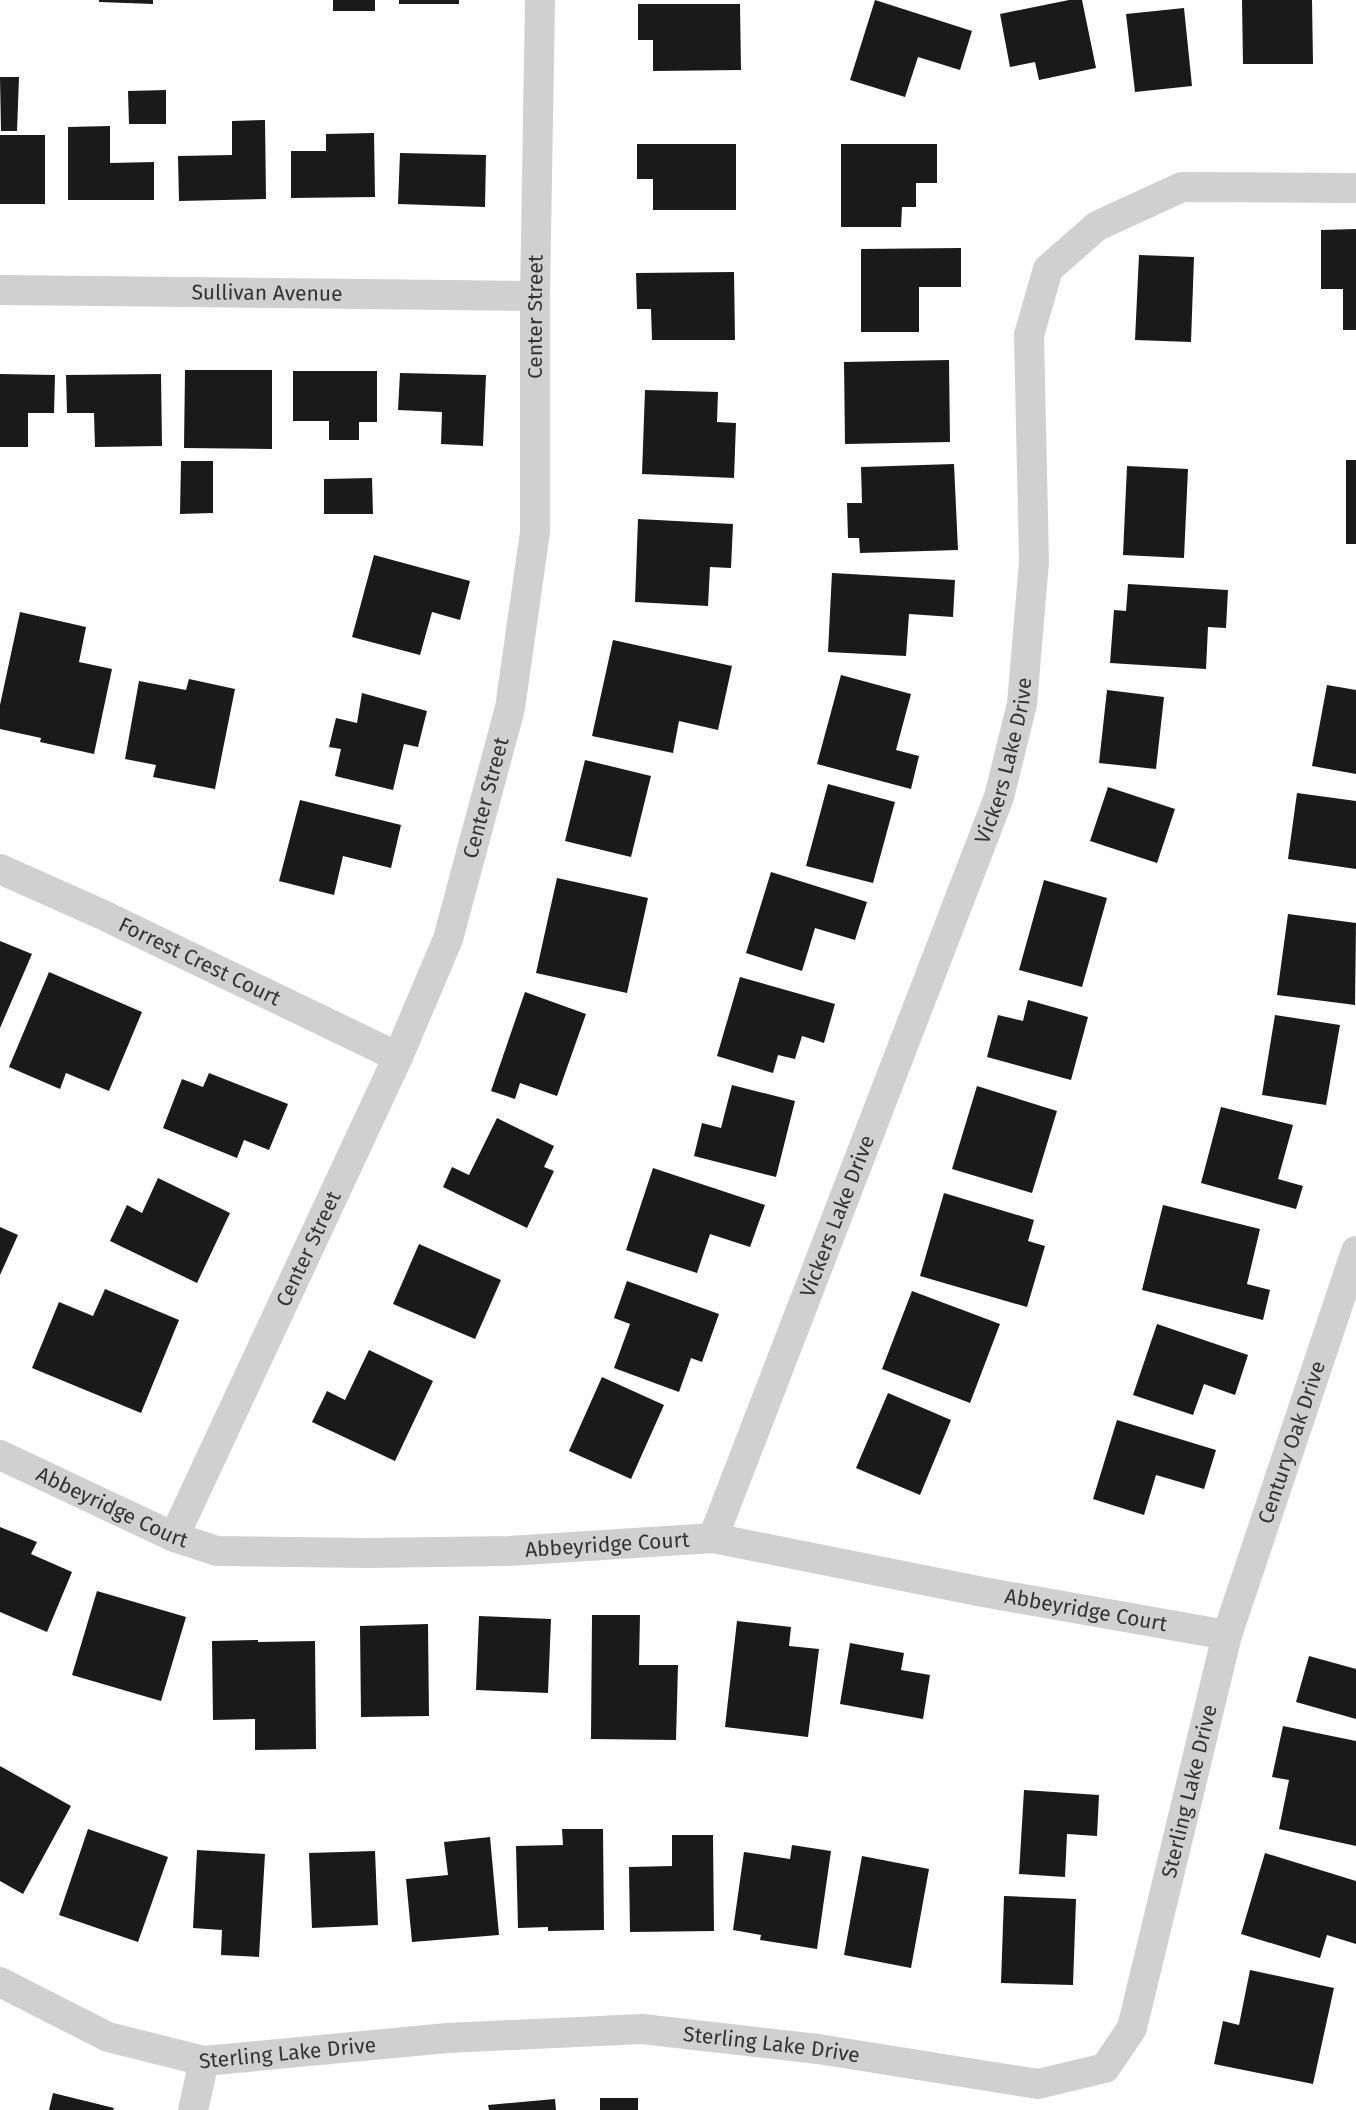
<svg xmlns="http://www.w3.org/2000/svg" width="1356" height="2110" viewBox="0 0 1356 2110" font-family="'Fira Sans',sans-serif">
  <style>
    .building { fill: #1a1a1a }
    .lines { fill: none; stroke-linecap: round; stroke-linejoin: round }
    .minor { stroke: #d0d0d0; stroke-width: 30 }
    .labels { text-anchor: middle; stroke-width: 6; stroke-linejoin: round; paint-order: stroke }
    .street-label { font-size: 21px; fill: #333; stroke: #fff }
  </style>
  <rect width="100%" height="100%" fill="#fff"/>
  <path class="building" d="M99,0H153V4L99,2Z
    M333,0H375V11H333Z
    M399,0H459V4H399Z
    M875,0L972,31L960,70L918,57L905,97L850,80Z
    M1069,0H1082L1096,68L1039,80L1035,62L1010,67L1000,14Z
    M1242,0H1312L1313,64H1243Z
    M638,4H740L741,70L653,71V40H638Z
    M1184,8L1192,86L1135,92L1126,14Z
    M0,77H19L17,131H1Z
    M166,90V124H129L128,91Z
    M265,120L266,199L179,201L178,156L232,155V121Z
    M110,126V163L154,162V200H68V127Z
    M374,133L375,197L291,198V151H326V134Z
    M0,135H45V204H0Z
    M637,144H736V210H653V179H637Z
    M841,144H937V183H916V207H902L901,227H841Z
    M400,153L486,155L485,207L398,204Z
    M1356,229V330H1343V289H1321V230Z
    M961,248V287H919V332H861V249Z
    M1139,255L1194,257L1191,342L1135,340Z
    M734,272L735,340H652L651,309H637L636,273Z
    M949,360L950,442L845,444L844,362Z
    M185,370H272V449L184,448Z
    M293,371H377V422H359V440H329V421H293Z
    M400,373L486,375L483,446L441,444L442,412L398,410Z
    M0,374L55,375L54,413H28V447H0Z
    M161,374L162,446L95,447L94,413H67L66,375Z
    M645,390L718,392L717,422L736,423L734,478L642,474Z
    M1346,460H1356V544H1346Z
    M181,461H213V513L180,514Z
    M954,464L958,550L860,553L859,538H848L847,503H862L861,467Z
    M1127,466L1188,469L1184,558L1123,555Z
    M372,478L373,514H324V479Z
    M638,519L733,524L731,568L710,567L708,606L635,602Z
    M374,555L470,581L460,620L432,612L420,655L352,637Z
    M832,573L955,580L953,617L909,614L906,656L828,652Z
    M1128,584L1228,590L1226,628L1208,627L1206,669L1110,663L1114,610L1126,611Z
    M20,612L86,627L79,662L112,669L94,754L40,742L41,738L0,729V705Z
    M613,640L732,666L718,730L679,721L673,753L592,736Z
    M841,675L911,694L896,750L919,756L911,789L817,764Z
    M189,679L235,689L215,789L153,777L156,765L125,759L139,681L186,690Z
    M1327,685L1356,690V774L1312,766Z
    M1107,690L1164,697L1156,769L1099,763Z
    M362,693L427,711L418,747L404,744L393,790L335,776L341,749L329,747L336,718L357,723Z
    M585,760L651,776L631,857L565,841Z
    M828,784L895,802L873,883L806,866Z
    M1108,787L1175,809L1157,863L1090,841Z
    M1297,793L1356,801V869L1288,859Z
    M300,800L401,825L391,868L343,856L334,895L279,881Z
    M771,872L867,902L855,940L815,928L802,971L746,953Z
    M557,878L648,898L627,993L536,973Z
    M1044,880L1107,898L1082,987L1019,970Z
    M1288,914L1356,923L1355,1005L1277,995Z
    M0,941L32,954L0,1028Z
    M49,972L142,1012L109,1091L66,1073L60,1089L9,1067Z
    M740,977L835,1004L824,1043L802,1036L795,1059L778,1055L773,1073L717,1056Z
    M525,992L586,1014L557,1096L520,1083L515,1099L491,1091Z
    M1028,1000L1088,1017L1071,1080L987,1057L998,1015L1023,1021Z
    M1275,1015L1340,1025L1326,1105L1262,1095Z
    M209,1073L288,1104L269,1150L244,1140L237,1158L163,1128L182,1079L203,1087Z
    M732,1085L795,1101L776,1177L694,1156L702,1123L721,1128Z
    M977,1086L1057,1111L1032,1193L952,1169Z
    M1221,1107L1293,1125L1278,1179L1303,1186L1296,1209L1201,1183Z
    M497,1118L554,1146L544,1167L554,1171L527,1228L443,1187L452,1167L469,1175Z
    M653,1168L765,1205L750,1247L710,1234L697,1273L626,1250Z
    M158,1178L230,1213L197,1283L110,1241L127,1205L142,1213Z
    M944,1193L1034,1220L1028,1241L1045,1246L1027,1307L920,1276Z
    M1163,1205L1260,1229L1247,1284L1270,1290L1263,1320L1142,1290Z
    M0,1227L18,1235L0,1275Z
    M419,1244L501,1280L475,1339L393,1304Z
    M627,1281L719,1314L702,1362L691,1358L679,1392L614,1368L630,1324L614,1318Z
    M105,1289L179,1320L141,1413L32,1368L59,1302L93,1316Z
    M912,1291L1000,1324L970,1403L882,1369Z
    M1157,1324L1248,1355L1235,1395L1204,1384L1193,1415L1133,1395Z
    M369,1350L433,1381L395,1461L312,1422L327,1391L345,1400Z
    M602,1377L664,1405L631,1479L569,1451Z
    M888,1393L951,1420L920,1495L856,1468Z
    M1117,1420L1216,1450L1204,1489L1156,1475L1144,1515L1093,1499Z
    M0,1527L37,1542L31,1554L72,1572L47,1632L0,1612Z
    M97,1591L186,1617L161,1701L72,1675Z
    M592,1615H640L639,1665H678L676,1740L591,1739Z
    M479,1616L551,1619L548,1693L476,1690Z
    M737,1621L791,1627L789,1646L819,1649L808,1737L725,1727Z
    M428,1624L429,1716L361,1717L360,1626Z
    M258,1640V1642L315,1641L316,1749L255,1750V1719L213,1720L212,1641Z
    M850,1643L904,1653L901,1670L930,1675L923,1719L840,1704Z
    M1309,1656L1356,1669V1719L1296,1702Z
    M1283,1726L1356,1741V1846L1279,1829L1289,1780L1272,1777Z
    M0,1766L71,1806L23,1894L0,1881Z
    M1024,1790L1099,1795L1097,1836L1067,1834L1065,1877L1019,1874Z
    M88,1829L168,1857L138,1942L59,1915Z
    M562,1829H603L604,1930L548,1931V1927L518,1928L516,1846L563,1845Z
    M672,1835H713L714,1931L630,1932L629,1867L672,1866Z
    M490,1837L499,1935L412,1942L406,1879L448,1875L444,1842Z
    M792,1845L831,1851L817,1949L760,1940L761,1935L733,1930L744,1852L790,1859Z
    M197,1850L265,1854L259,1957L221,1955L222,1930L193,1928Z
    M375,1851L378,1925L312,1928L309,1853Z
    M1265,1853L1356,1881V1944L1327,1935L1320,1958L1241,1934Z
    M862,1856L929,1869L911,1968L844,1955Z
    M1004,1896L1076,1899L1073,1985L1001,1983Z
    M1250,1970L1334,1988L1313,2084L1214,2064L1223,2021L1239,2025Z
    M53,2093L114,2108L113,2110H49Z
    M600,2098H638V2110H600Z
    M555,2099L556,2110H489L488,2105Z"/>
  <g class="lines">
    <g class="minor">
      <path id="s1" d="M0,290L535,296"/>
      <path id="s2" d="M0,869L101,914L398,1057"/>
      <path id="s3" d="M0,1455L174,1537L217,1551L367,1553L509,1551L713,1538L983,1592L1227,1635"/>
      <path id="s4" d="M174,1537L398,1057L448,939L510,708L535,532V296L540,0"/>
      <path id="s5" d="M713,1538L999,797L1022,704L1034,562L1029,335L1048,269L1097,226L1182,187L1356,188"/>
      <path id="s6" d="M0,1982L108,2037L204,2061L447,2038L642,2029L818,2049L1038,2084L1105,2068L1132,2028L1227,1635L1356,1251"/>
      <path d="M193,2110L204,2061"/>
    </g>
  </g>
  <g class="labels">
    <g class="street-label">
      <text dy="7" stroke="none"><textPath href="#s1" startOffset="267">Sullivan Avenue</textPath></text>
      <text dy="7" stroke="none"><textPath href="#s4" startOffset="1290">Center Street</textPath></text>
      <text dy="7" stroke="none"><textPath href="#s5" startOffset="831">Vickers Lake Drive</textPath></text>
      <text dy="7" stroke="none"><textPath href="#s4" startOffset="804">Center Street</textPath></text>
      <text dy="7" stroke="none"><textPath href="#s2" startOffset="220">Forrest Crest Court</textPath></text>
      <text dy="7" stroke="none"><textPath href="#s5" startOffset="345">Vickers Lake Drive</textPath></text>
      <text dy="7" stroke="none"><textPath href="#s4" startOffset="318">Center Street</textPath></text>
      <text dy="7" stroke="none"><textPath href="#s6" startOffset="1784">Century Oak Drive</textPath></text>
      <text dy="7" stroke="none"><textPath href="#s3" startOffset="124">Abbeyridge Court</textPath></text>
      <text dy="7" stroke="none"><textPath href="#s3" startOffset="628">Abbeyridge Court</textPath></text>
      <text dy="7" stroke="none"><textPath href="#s3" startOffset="1114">Abbeyridge Court</textPath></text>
      <text dy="7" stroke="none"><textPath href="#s6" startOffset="1420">Sterling Lake Drive</textPath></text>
      <text dy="7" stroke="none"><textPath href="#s6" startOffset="790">Sterling Lake Drive</textPath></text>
      <text dy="7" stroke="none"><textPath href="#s6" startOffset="304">Sterling Lake Drive</textPath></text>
    </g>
  </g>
</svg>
